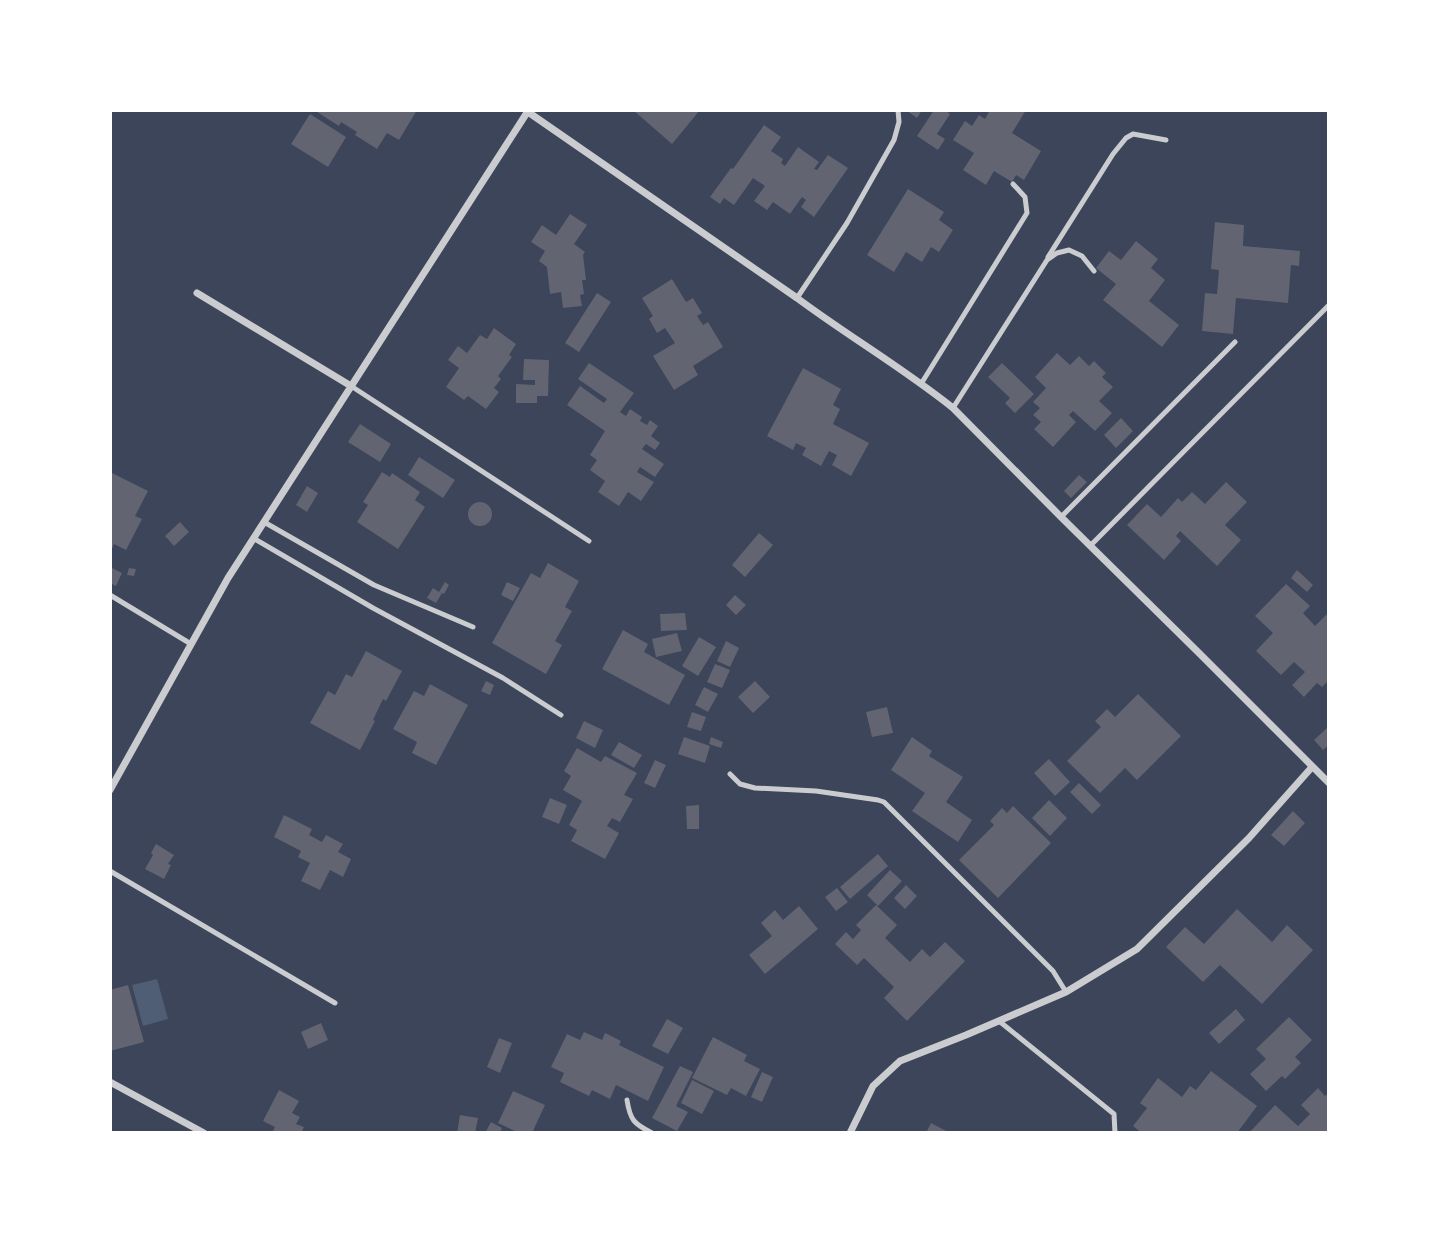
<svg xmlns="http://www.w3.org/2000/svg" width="1439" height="1243" viewBox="0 0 1439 1243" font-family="'Source Sans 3',sans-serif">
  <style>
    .green { fill: #3c4559 }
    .water { fill: #4f5d75 }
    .building { fill: #626471 }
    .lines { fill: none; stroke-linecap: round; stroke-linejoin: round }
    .service { stroke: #caccd0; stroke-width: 5 }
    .minor { stroke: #caccd0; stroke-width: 7 }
  </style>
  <rect width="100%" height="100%" fill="#2d3142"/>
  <path class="green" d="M110,110H1329V1133H110Z"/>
  <path class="water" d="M157,979L168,1019L143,1026L132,985Z"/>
  <path class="building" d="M314,110H417L399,140L387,133L377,149L355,135L357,132L341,122L339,126Z
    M633,110H700L672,144Z
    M906,110H922L917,118Z
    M934,110H945L950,114L937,134L945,139L938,150L917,136Z
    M990,110H1026L1012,133L1041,151L1024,180L1016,175L1012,182L994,171L986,185L963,170L974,153L953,140L965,121L972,126L979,115L985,119Z
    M310,114L346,137L328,167L291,144Z
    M764,125L781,137L771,151L783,159L781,163L785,166L798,147L819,162L814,169L817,170L828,155L848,168L814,217L801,207L806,200L802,197L790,214L773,202L767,210L754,201L765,186L753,178L734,205L724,198L720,204L710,197L731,168L733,169Z
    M908,189L944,212L939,220L953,230L939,252L931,247L922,262L906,252L894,272L867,255Z
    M570,214L587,225L574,244L585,252L583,255L586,280H582L584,294L580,295L582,306L563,308L561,292L550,294L547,267L539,261L545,251L531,242L542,225L556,235Z
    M1215,222L1244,225L1243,246L1300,251L1299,266L1291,265L1288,303L1236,298L1233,334L1202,331L1205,293L1217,294L1219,270L1211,269Z
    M1136,241L1158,259L1151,268L1165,280L1149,301L1179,325L1162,347L1103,300L1116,284L1096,268L1109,251L1121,260Z
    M672,279L686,302L693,298L702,313L697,316L703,325L708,322L723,347L693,366L698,375L674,390L653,356L675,343L665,328L657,333L649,319L653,316L642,298Z
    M597,293L611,302L579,352L565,343Z
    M494,328L516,344L509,355L512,357L498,376L501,379L494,388L499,392L486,409L468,396L464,400L446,387L459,368L448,360L458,346L467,353L480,335L487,339Z
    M1057,353L1070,365L1079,356L1089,366L1094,361L1106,373L1102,377L1113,387L1099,401L1112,413L1095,431L1073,411L1069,415L1076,422L1053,447L1034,429L1041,422L1033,415L1040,408L1033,402L1046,388L1035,377Z
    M524,359L549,360L548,396H537V403H516V384L535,385V380H523Z
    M589,363L634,393L620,412L626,416L630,409L642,417L640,421L647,425L650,420L658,426L651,436L660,443L655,450L646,444L642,449L664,464L655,477L640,467L637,472L654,482L641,501L628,492L619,506L598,492L605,481L590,470L597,460L590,455L605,431L567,405L580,386L604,403L607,399L578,379Z
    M1002,363L1034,394L1015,413L1005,403L1010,398L988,377Z
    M803,368L841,389L833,405L840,409L833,424L869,443L851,476L832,465L837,455L829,451L821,466L802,455L806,448L796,443L793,450L767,436Z
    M1121,418L1133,431L1116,448L1104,435Z
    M360,424L391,444L380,462L348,442Z
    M419,457L455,480L443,498L408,475Z
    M110,472L148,491L135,516L142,519L126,550L114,544L110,553Z
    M382,472L390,477L392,473L420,492L415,500L425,507L398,549L357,522L368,505L363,502Z
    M1079,475L1087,482L1071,498L1064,491Z
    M1226,482L1247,502L1225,525L1241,540L1217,566L1180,531L1176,536L1181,541L1164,560L1127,525L1147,504L1161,517L1178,498L1182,502L1192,492L1205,504Z
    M307,486L318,493L307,512L296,505Z
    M468 514a12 12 0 1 1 24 0a12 12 0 1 1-24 0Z
    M180,522L189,532L174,546L165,536Z
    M759,533L773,545L745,577L732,565Z
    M548,563L579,581L565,607L572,611L555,641L562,645L546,674L492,643L531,573L540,578Z
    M110,567L122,573L116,586L110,583Z
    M129,568L136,569L134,576L127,575Z
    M1297,570L1313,585L1307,592L1291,578Z
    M445,582L449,585L444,594L442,593L436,603L427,598L433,588L439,592Z
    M507,582L520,588L513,601L501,595Z
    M1286,584L1310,606L1303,613L1315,626L1329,612V680L1322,687L1317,683L1304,697L1292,685L1305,672L1294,662L1281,675L1256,651L1273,633L1255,616Z
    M735,595L746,605L736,615L726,605Z
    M685,613L687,630L661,631L660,614Z
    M623,630L648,644L644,652L685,675L669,705L602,669Z
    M677,633L682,651L656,657L652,639Z
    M699,637L716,647L698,676L682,666Z
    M726,641L739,648L730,667L717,661Z
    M366,651L402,671L386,701L383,699L373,720L375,721L360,750L310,723L328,691L335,695L346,674L352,677Z
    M715,664L730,670L722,688L707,682Z
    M486,681L494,685L490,695L481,691Z
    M755,681L770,697L753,713L738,697Z
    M430,684L468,705L436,765L412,753L417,742L393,729L414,691L424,696Z
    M704,687L718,694L708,712L695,705Z
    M1138,694L1181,736L1137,780L1125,768L1100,793L1067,761L1101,727L1095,721L1107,709L1115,717Z
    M887,707L893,733L872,737L866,712Z
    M692,712L706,717L701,731L687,727Z
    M584,721L603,730L595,748L576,738Z
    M1328,727L1329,745L1323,750L1314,740Z
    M684,737L710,746L705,763L678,754Z
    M711,737L723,742L721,748L709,744Z
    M912,737L932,751L929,756L963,777L946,802L972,820L958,842L912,811L925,793L891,770Z
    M619,742L642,755L634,768L611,755Z
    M577,748L601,762L605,756L637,773L624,795L633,799L620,822L612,818L607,826L619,833L605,859L571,841L577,830L569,825L582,801L563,790L571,776L564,771Z
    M1049,759L1070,782L1055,796L1034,773Z
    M655,760L666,765L655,788L644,783Z
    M1079,783L1101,805L1092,814L1070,792Z
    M550,798L567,805L559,824L542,817Z
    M1049,800L1067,818L1050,836L1032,818Z
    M699,805V829H687L686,806Z
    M1013,806L1051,843L998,898L959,860L994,825L990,821L1002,808L1007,813Z
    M1293,811L1305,823L1284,846L1271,835Z
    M284,815L312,829L309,835L322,842L326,835L343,844L338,852L351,859L343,877L330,870L320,890L301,881L310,863L298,857L301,851L274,837Z
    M156,844L174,855L168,864L171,865L164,879L145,869L153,855L151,853Z
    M878,854L888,866L850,899L840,887Z
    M890,870L902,881L878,906L867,895Z
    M906,885L917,896L905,909L894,898Z
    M837,888L848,902L836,911L825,897Z
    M876,905L897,925L885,938L910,962L922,949L930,957L945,942L965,961L907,1021L884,998L894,987L864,958L857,965L835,944L846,932L853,939L861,930L856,925Z
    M799,906L818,929L765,974L749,955L772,936L761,923L775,910L783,920Z
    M1237,909L1272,942L1287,925L1313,950L1262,1004L1220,965L1203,982L1166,947L1185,927L1204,944Z
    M128,985L144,1042L110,1051V990Z
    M1236,1009L1245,1020L1219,1044L1209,1033Z
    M1289,1017L1312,1040L1295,1057L1301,1063L1285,1079L1282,1076L1266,1091L1250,1074L1266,1059L1256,1049Z
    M667,1019L683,1028L668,1054L652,1046Z
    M321,1023L328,1040L308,1049L301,1032Z
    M584,1032L602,1040L605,1033L621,1041L619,1045L664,1067L648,1101L616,1085L610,1099L592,1090L589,1096L560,1082L564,1073L551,1067L567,1034L580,1040Z
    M713,1037L747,1055L744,1061L760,1069L746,1096L731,1088L727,1095L692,1078Z
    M499,1038L512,1043L500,1073L487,1067Z
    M680,1066L693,1072L676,1106L688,1112L677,1131L652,1118Z
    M1211,1071L1257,1106L1237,1133H1142L1133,1126L1147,1108L1140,1103L1158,1078L1182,1097L1190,1086L1196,1090Z
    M762,1072L773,1077L762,1102L751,1097Z
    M692,1080L714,1091L702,1114L681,1103Z
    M1318,1088L1325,1096L1329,1092V1133H1249L1275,1105L1298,1126L1310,1114L1301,1105Z
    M279,1090L299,1101L292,1113L300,1117L296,1124L304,1127L301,1133H272L275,1127L263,1121Z
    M513,1091L545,1105L532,1133H519L498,1123Z
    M460,1115L478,1118L475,1133H457Z
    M491,1122L502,1128L500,1133H485Z
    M931,1123L950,1133H926Z"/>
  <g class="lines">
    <path class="service" d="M1048,257L1113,154L1126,138L1133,134L1166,140
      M797,298L847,223L894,140L899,122L898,110
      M921,384L1027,213L1025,197L1013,184
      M351,386L589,541
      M953,408L1047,260L1057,253L1069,250L1082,256L1094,271
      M1061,517L1235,342
      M264,522L374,585L473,627
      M253,538L373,608L503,678L561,715
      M1090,546L1329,305
      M110,595L191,644
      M730,774L740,784L755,788L816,791L878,800L884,802L1053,971L1066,992
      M110,871L335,1003
      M999,1021L1114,1114L1115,1133
      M627,1100C630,1120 634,1124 652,1133"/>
    <path class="minor" d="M528,112L797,298C848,336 903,368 953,408L1061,517L1199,653L1329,783
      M197,293L351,386
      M110,790L228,578L528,111
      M110,1082L204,1133
      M850,1133L873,1086L900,1061L966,1035L1066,992L1137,949L1249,838L1312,767"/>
  </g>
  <rect width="1439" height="1243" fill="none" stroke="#ffffff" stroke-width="224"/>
</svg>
